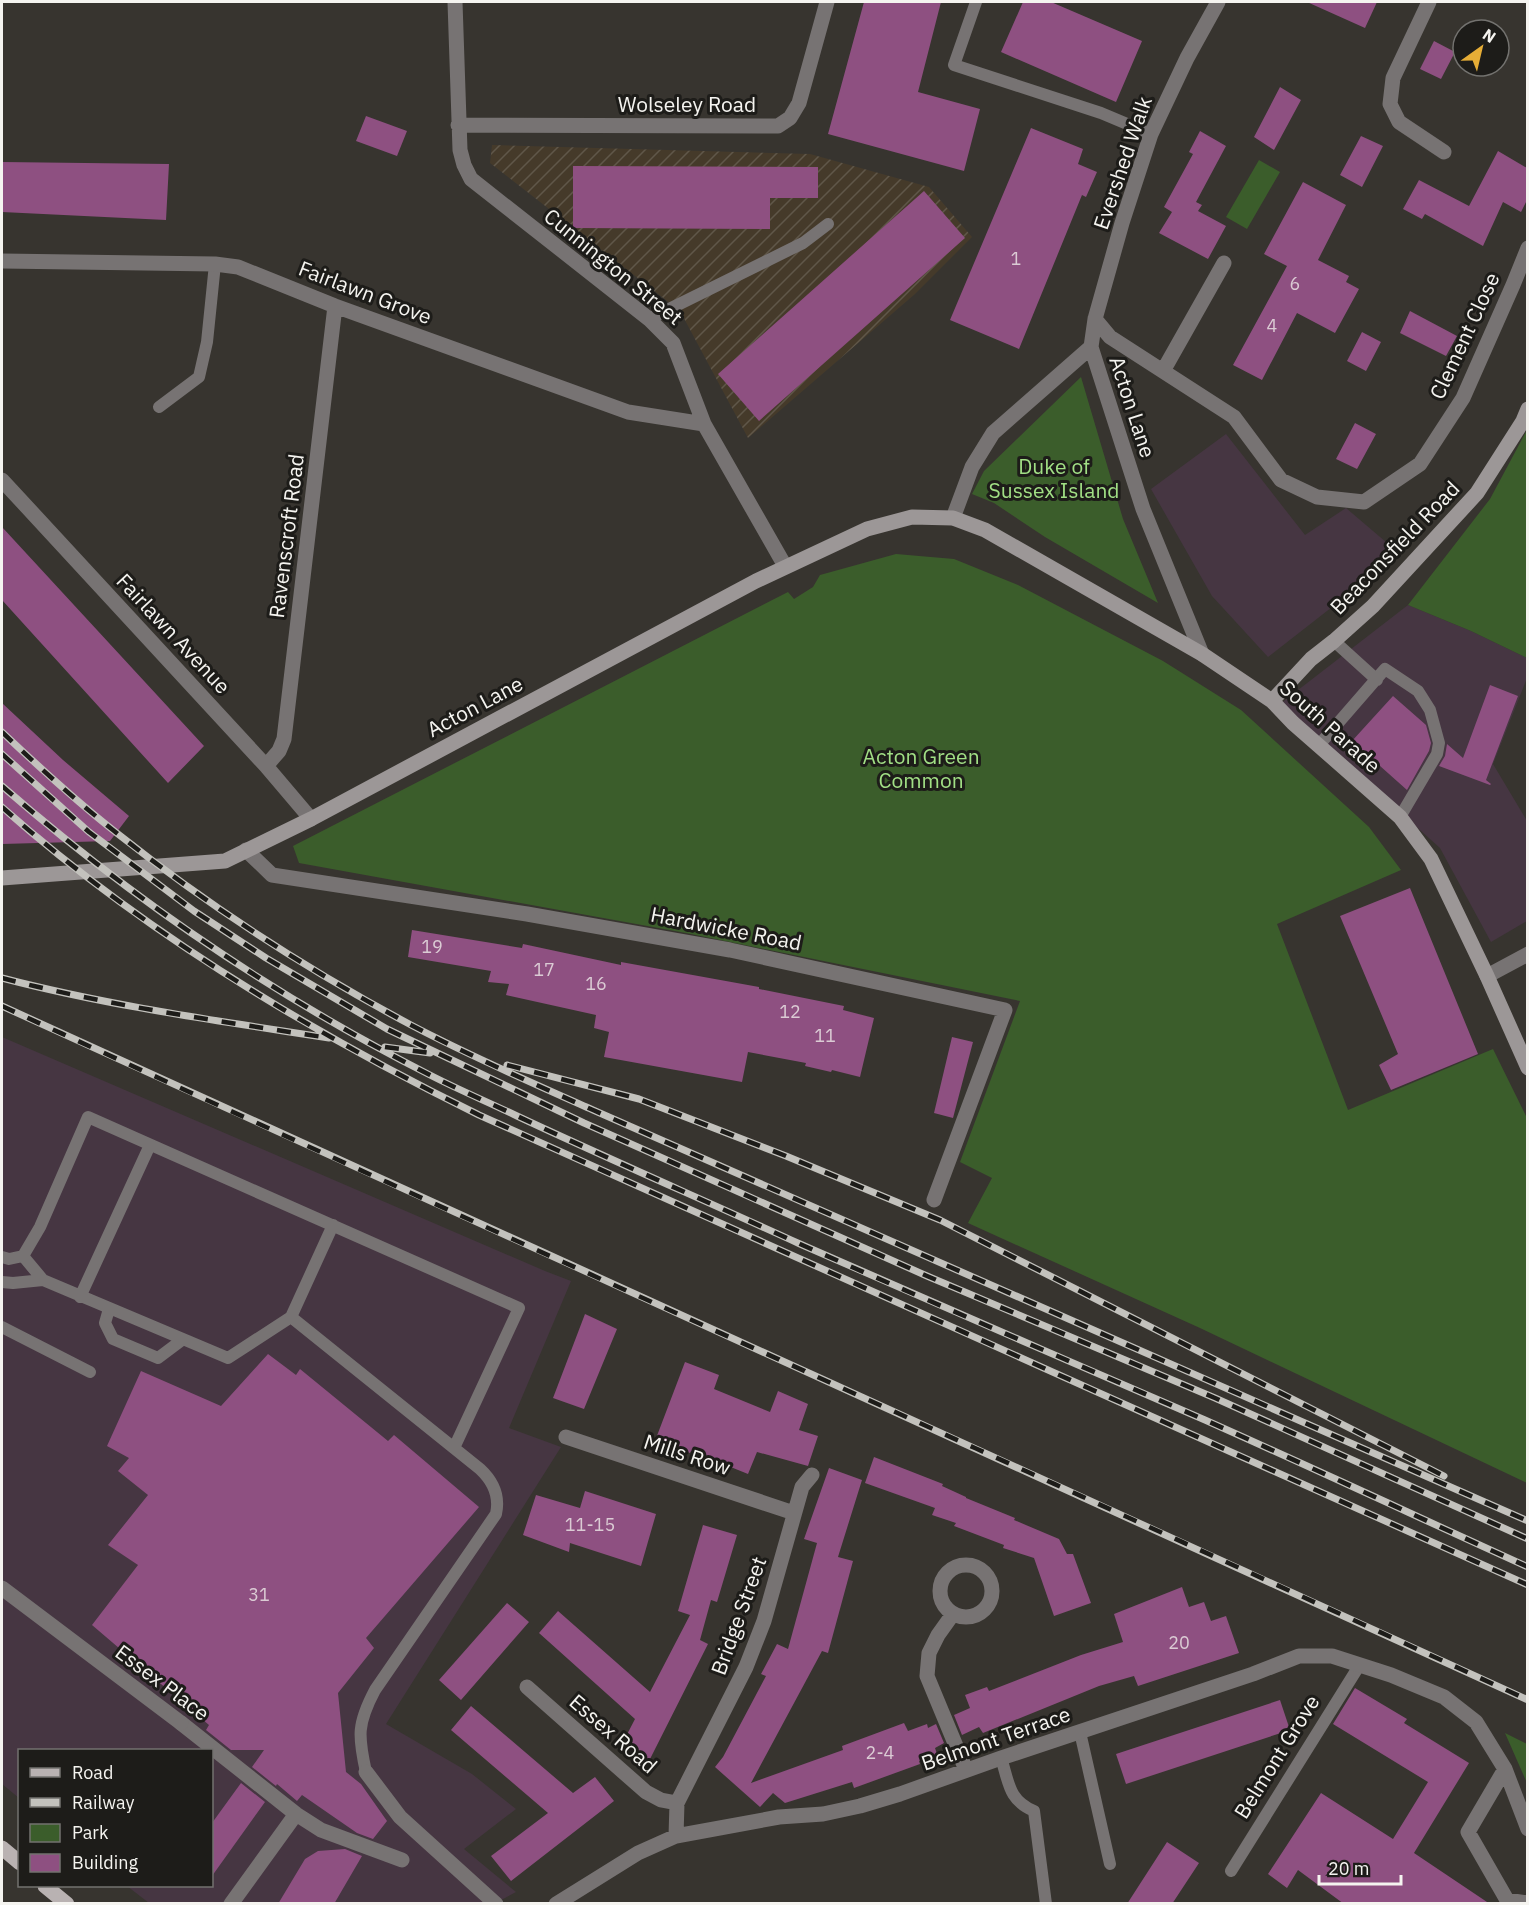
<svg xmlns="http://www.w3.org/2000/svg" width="1529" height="1905" viewBox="0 0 1529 1905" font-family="'IBM Plex Sans',sans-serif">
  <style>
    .commercial { fill: #463642 }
    .industrial { fill: url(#industrial-furrows) }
    .park { fill: #3b5d2b }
    .building { fill: #8e5081 }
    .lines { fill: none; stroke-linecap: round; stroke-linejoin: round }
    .service { stroke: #777373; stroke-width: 12 }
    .pedestrian { stroke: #777373; stroke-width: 15 }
    .minor { stroke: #777373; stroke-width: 15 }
    .secondary { stroke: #9c9797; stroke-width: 15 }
    .primary { stroke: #b9b2b2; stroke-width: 15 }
    .rail-casing { stroke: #c3c2bd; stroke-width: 7 }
    .rail { stroke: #1d1c19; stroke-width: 4.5; stroke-dasharray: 14; stroke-linecap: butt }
    .labels { text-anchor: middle; stroke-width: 6; stroke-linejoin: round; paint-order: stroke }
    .number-label { font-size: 18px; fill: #dbcbd4 }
    .street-label { font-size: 21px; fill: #f5f4f0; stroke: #1d1c19 }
    .park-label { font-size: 21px; fill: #a1df85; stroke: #1d1c19 }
  </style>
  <defs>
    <pattern id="industrial-furrows" width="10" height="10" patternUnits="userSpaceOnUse" patternTransform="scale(1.5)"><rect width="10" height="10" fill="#453a2a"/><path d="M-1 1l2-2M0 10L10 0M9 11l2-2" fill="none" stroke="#605749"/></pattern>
  </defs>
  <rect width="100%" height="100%" fill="#37342f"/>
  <path class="commercial" d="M1226,434L1305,535L1346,508L1400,554L1268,657L1212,596L1151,489Z
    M1408,605L1471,631L1527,658V678L1493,764L1527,821V921L1491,942L1440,848L1280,704Z
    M2,1037L545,1271L571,1281L509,1428L561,1447L386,1724L472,1774L516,1809L464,1849L516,1892L494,1904L149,1903L127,1886H212V1750H20L19,1798L2,1784Z"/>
  <path class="industrial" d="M492,145L810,154L929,187L972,237L915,294L748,438L680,311L490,163Z"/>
  <path class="park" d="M1259,160L1280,172L1247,229L1226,217Z
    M1081,377L1123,519L1158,603L1045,537L994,503L972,494L984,471Z
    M1527,430V658L1471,631L1408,605L1490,499Z
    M896,554L954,559L1018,585L1163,661L1241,710L1369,827L1401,870L1277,924L1348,1110L1493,1049L1527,1118V1483L1200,1328L968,1223L992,1178L960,1162L1020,1001L686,933L299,863L293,846L788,592L794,599L813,587L820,575Z
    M1505,1733L1527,1744V1783Z"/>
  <path class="building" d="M864,2H941L918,92L980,109L964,171L828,134Z
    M1023,2H1051L1142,41L1116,102L1001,52Z
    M1307,2H1377L1365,28Z
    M1434,41L1455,52L1441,79L1420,69Z
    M1280,87L1301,100L1274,150L1254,137Z
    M366,116L407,131L397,156L356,141Z
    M1031,128L1083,149L1078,164L1097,172L1086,197L1082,195L1019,349L950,320Z
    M1200,131L1226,146L1196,202L1202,205L1198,211L1226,226L1208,259L1159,233L1172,212L1164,207L1193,154L1189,152Z
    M1361,136L1383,146L1362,187L1340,175Z
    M1498,151L1527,168V200L1521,212L1503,202L1483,246L1425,214L1422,219L1403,209L1419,180L1469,206Z
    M2,162L169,164L166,220L2,212Z
    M573,166L818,167V198H770V229L573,228Z
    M1303,182L1346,205L1318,260L1349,276L1346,282L1359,289L1335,333L1297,313L1262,380L1233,365L1287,266L1264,254Z
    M924,191L965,238L759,421L718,374Z
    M1410,311L1457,336L1446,356L1400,333Z
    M1362,332L1381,342L1366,371L1347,361Z
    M1355,423L1376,434L1357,469L1336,459Z
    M2,527L204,746L168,783L2,600Z
    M1490,685L1518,696L1486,780L1491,784L1490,785L1439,766L1445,756L1447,744L1463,758Z
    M1393,696L1426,725L1431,743L1429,751L1407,790L1352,741Z
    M2,703L63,760L129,816L110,841L2,844Z
    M1410,888L1478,1054L1391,1090L1379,1065L1398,1054L1340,916Z
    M412,930L522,948L523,944L621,965V962L759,987V989L844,1006L843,1010L874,1018L860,1077L832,1070L831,1072L805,1066L806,1063L748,1052L742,1082L604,1057L609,1032L594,1028L596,1015L506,995L509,984L488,982L491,971L408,957Z
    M952,1037L973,1042L953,1118L934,1113Z
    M585,1314L617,1329L584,1409L553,1398Z
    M268,1354L296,1375L300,1369L388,1441L394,1435L479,1507L366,1638L374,1648L338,1693L346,1772L361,1784L387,1821L373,1839L357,1833L302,1795L297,1801L277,1784L276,1786L252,1767L264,1750H231L206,1730L209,1725L92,1625L138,1565L108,1545L148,1495L118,1471L129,1458L107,1446L141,1371L221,1406Z
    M685,1362L719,1375L714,1389L770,1412L778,1391L808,1404L799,1430L818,1436L808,1466L757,1452L748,1474L691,1451L690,1453L655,1441Z
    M874,1457L943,1484L942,1486L966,1497V1498L1015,1518L1014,1520L1059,1539L1067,1554H1073L1091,1603L1054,1616L1034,1558L1003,1548L1004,1545L954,1526L956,1523L932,1515L935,1508L865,1483Z
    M829,1468L862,1480L838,1557L853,1561L828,1653L822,1651L751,1783L843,1750L842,1746L904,1723L908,1731L927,1724L928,1728L936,1724L944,1743L935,1748L937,1754L919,1761L920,1764L854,1788L852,1782L785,1803L773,1793L760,1807L715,1767L723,1757L766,1676L761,1674L777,1644L788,1649L817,1543L804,1539Z
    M585,1491L656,1514L641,1566L570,1543L569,1552L523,1535L536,1495L580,1508Z
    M703,1525L737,1535L717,1602L711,1600L700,1640L708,1644L649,1761L621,1746L635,1719L539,1633L558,1611L650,1692L690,1615L678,1611Z
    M1182,1587L1189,1607L1204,1602L1211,1621L1226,1616L1239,1653L1138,1686L1134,1676L1099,1686L983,1733L979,1727L962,1735L954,1715L970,1708L965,1695L987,1687L989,1691L1081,1655L1123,1642L1114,1614Z
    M507,1603L529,1622L461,1700L439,1680Z
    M1355,1688L1407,1719L1404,1723L1469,1763L1414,1853L1490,1904H1344L1298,1870L1287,1888L1268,1874L1321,1793L1393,1839L1428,1782L1333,1724Z
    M1280,1700L1290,1730L1126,1784L1116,1754Z
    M471,1706L573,1793L595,1777L614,1801L511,1881L491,1856L548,1813L451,1730Z
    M241,1783L265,1802L212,1876V1823Z
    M1167,1842L1199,1863L1172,1904H1127Z
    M345,1849L362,1856L334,1904H278L305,1859L318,1851Z"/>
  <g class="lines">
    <path class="service" d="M976,2L954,65L1101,113L1151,134
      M649,319L803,243L828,224
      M159,407L199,377L207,342L215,264
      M1334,641L1377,680
      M1319,745L1385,669L1418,691L1430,710L1439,743L1437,754L1400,817
      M23,1256L43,1280
      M2,1257L9,1259L23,1256L40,1227L88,1117L519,1308L454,1448
      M2,1282L13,1283L43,1280L228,1358L291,1317L333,1225
      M80,1297L150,1145
      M109,1309L105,1323L113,1339L158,1358L182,1340
      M291,1317L480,1469C494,1482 500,1496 496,1514L375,1690C357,1724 358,1736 366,1772
      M2,1327L90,1372
      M1080,1732L1110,1864
      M1001,1758C1009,1782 1008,1800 1034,1811L1046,1904
      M1231,1871L1359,1666"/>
    <path class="pedestrian" d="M181,1723L296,1814L321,1830L402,1860
      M231,1904L296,1814"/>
    <path class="minor" d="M455,2L460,150L464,165L471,179L649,319L673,343L704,424L785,566
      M1429,2L1393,78L1390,104L1399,122L1444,152
      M458,125L778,126L790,118L799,103L827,2
      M2,261L215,264L238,267L335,306L628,412L704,424
      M1095,319L1110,337L1234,417L1281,480L1317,497L1364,502L1420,464L1463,398L1513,285L1528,248
      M1163,371L1224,263
      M2,480L266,766L311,819
      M953,518L972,467L993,433L1091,347
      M1202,654L1143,509L1091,347L1095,319L1122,223L1151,134L1187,58L1218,2
      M266,766L279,751L284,739L335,306
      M246,850L272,875L527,914L730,950L1005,1010L934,1200
      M1487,976L1528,954
      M566,1437L794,1513
      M940 1591a26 26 0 1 1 52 0a26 26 0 1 1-52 0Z
      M2,1588L181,1723
      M953,1614L938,1635L929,1653L927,1676L966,1770
      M527,1687L646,1792L661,1800L677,1803
      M1505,1769L1468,1832L1507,1900L1528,1903
      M366,1772L400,1817L496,1904
      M676,1836L677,1803L746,1667L764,1621L802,1487L812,1475
      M556,1904L638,1853L676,1836L779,1817L823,1814L860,1806L900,1794L1001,1758L1253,1674L1299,1656H1332L1391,1675L1444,1697L1476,1722L1505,1769L1528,1829"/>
    <path class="secondary" d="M1272,701L1311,659L1334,641L1373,606L1477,493L1523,421L1528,409
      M2,878L225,861L311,819L756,581L867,529L912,517L953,518L985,530L1202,654L1272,701L1293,723L1400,817L1431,859L1487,976L1528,1068"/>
    <path class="primary" d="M2,1848L20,1863
      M45,1886L67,1904"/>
    <g class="rail-casing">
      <path id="rail" d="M2,732C39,767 77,802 118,834C210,907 308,970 411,1025C470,1056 532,1083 593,1110L1528,1521
        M2,754L89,832L194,911L266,958L387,1029L584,1123L927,1276L1215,1398L1528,1539
        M2,786C132,899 276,997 430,1075C459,1090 488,1102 517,1116C611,1160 706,1201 800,1244C935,1304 1070,1361 1205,1420C1313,1468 1420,1518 1528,1567
        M2,807C143,932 310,1032 479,1115L1528,1585
        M2,978C109,1006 219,1021 329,1038
        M2,1006C509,1240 1020,1466 1528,1700
        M385,1047L430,1053
        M507,1065L639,1099L786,1156L940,1220L1444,1476"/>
    </g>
    <use href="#rail" class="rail"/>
  </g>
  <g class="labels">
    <g class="number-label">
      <text x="1016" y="265">1</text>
      <text x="1295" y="290">6</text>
      <text x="1272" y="332">4</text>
      <text x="432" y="953">19</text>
      <text x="544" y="976">17</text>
      <text x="596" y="990">16</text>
      <text x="790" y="1018">12</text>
      <text x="825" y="1042">11</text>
      <text x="590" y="1531">11-15</text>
      <text x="259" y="1601">31</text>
      <text x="1179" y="1649">20</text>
      <text x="880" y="1759">2-4</text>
    </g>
    <g class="street-label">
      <text x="687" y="112">Wolseley Road</text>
      <text transform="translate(1123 163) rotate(-71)" y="7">Evershed Walk</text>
      <text transform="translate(613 267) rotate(39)" y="7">Cunnington Street</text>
      <text transform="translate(365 293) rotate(21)" y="7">Fairlawn Grove</text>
      <text transform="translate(1465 336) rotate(-65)" y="7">Clement Close</text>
      <text transform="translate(1132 407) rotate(72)" y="7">Acton Lane</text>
      <text transform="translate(287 536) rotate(-83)" y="7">Ravenscroft Road</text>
      <text transform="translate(1395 548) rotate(-46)" y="7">Beaconsfield Road</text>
      <text transform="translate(173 634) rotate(47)" y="7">Fairlawn Avenue</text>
      <text transform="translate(475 707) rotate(-28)" y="7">Acton Lane</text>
      <text transform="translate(1330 727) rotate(42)" y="7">South Parade</text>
      <text transform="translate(726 929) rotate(11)" y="7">Hardwicke Road</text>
      <text transform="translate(687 1455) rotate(18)" y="7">Mills Row</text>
      <text transform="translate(739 1616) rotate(-70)" y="7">Bridge Street</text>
      <text transform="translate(162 1683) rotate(37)" y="7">Essex Place</text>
      <text transform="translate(613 1734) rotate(41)" y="7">Essex Road</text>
      <text transform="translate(996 1739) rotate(-19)" y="7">Belmont Terrace</text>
      <text transform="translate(1277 1757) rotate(-58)" y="7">Belmont Grove</text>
    </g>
    <g class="park-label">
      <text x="1054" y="474">Duke of<tspan x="1054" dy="24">Sussex Island</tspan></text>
      <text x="921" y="764">Acton Green<tspan x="921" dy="24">Common</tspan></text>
    </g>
  </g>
  <rect width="1529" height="1905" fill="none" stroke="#f5f4f0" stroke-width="6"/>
  <rect x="18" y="1749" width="195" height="138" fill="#1d1c19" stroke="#73726f" stroke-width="1.5"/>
  <rect x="30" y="1768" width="30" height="9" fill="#b9b2b2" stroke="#73726f" stroke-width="1.5"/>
  <text x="72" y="1779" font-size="18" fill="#f5f4f0">Road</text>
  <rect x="30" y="1798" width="30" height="9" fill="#c3c2bd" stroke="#73726f" stroke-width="1.5"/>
  <text x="72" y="1809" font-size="18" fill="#f5f4f0">Railway</text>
  <rect x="30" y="1824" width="30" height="18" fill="#3b5d2b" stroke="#73726f" stroke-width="1.5"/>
  <text x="72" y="1839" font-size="18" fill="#f5f4f0">Park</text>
  <rect x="30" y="1854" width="30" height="18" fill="#8e5081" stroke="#73726f" stroke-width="1.5"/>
  <text x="72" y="1869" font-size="18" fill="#f5f4f0">Building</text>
  <g transform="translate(1481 48) rotate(34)"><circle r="28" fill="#1d1c19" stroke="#73726f" stroke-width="1.5"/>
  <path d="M0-4.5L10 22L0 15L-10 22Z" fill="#e6ad36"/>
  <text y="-9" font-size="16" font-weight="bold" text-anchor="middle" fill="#f5f4f0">N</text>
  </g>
  <path d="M1319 1875v9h82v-9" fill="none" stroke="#f5f4f0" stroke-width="3"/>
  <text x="1328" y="1875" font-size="18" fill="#f5f4f0" stroke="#1d1c19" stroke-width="4.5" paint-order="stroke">20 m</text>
</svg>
